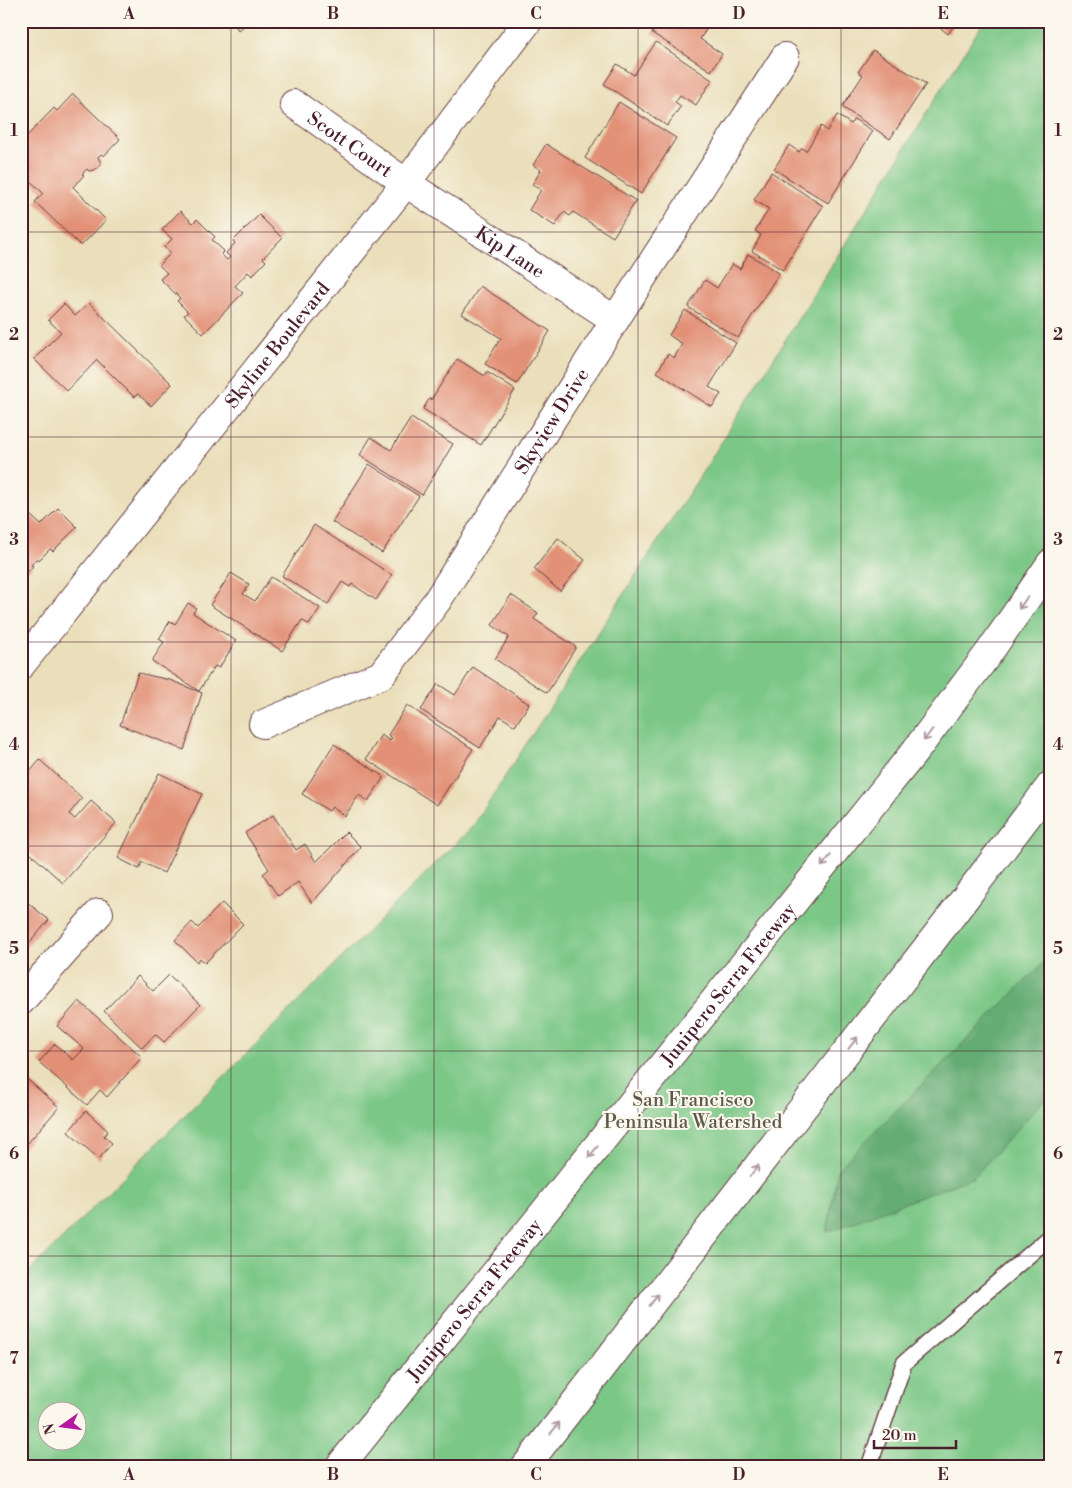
<svg xmlns="http://www.w3.org/2000/svg" width="1072" height="1488" viewBox="0 0 1072 1488" font-family="'Libre Bodoni',serif">
  <style>
    .green { fill: #7ac786; stroke: #627358; fill-rule: evenodd }
    .forest { fill: #63ac73; stroke: #56664f }
    .building { fill: #e29076 }
    .lines { fill: none; stroke-linecap: round; stroke-linejoin: round }
    .service-casing { stroke: #623c40; stroke-width: 18 }
    .minor-casing { stroke: #623c40; stroke-width: 30 }
    .secondary-casing { stroke: #623c40; stroke-width: 30 }
    .motorway-casing { stroke: #623c40; stroke-width: 30 }
    .service { stroke: #fff; stroke-width: 15 }
    .minor { stroke: #fff; stroke-width: 28 }
    .secondary { stroke: #fff; stroke-width: 28 }
    .motorway { stroke: #fff; stroke-width: 28 }
    .oneway { stroke: #ae9aa0 }
    .grid { fill: none; stroke: #4a1f2b; stroke-width: 1; stroke-opacity: 0.55 }
    .labels { text-anchor: middle; stroke-width: 4; stroke-linejoin: round; paint-order: stroke }
    .street-label { font-size: 19px; fill: #4a1f2b; stroke: #fbf7ec }
    .park-label { font-size: 19px; fill: #5b5a4b; stroke: #fbf7ec }
    .neatline { fill: none; stroke: #4a1f2b; stroke-width: 2 }
    .grid-label { font-size: 16px; text-anchor: middle; font-weight: bold; fill: #4a1f2b }
  </style>
  <rect width="100%" height="100%" fill="#fbf7ec"/>
  <filter id="ink" filterUnits="userSpaceOnUse"><feTurbulence type="fractalNoise" baseFrequency=".02" numOctaves="2"/><feDisplacementMap in="SourceGraphic" scale="10" xChannelSelector="R" yChannelSelector="G"/><feConvolveMatrix kernelMatrix="1 2 1 2 8 2 1 2 1" color-interpolation-filters="sRGB"/></filter>
  <filter id="wash" filterUnits="userSpaceOnUse"><feTurbulence type="fractalNoise" baseFrequency=".0096" numOctaves="4" result="noise"/><feDisplacementMap in="SourceGraphic" scale="20" xChannelSelector="R" yChannelSelector="G"/><feGaussianBlur stdDeviation="1.12" result="paint"/><feColorMatrix in="noise" values="0 0 0 0 0 0 0 0 0 0 0 0 0 0 0 0 0 1.4 0 .05"/><feComposite in="paint" operator="in"/></filter>
  <g filter="url(#wash)">
    <rect width="100%" height="100%" fill="#eadfba"/>
    <path class="green" d="M984,21H1051V1467H21V1280L473,826L706,467ZM48,1410H78V1440H48Z"/>
    <path class="forest" d="M1051,955V1092L974,1177L827,1232L838,1169Z"/>
    <g id="blocks">
      <path class="building" d="M184,21H203L188,27Z
        M233,21H252L238,30Z
        M660,21H706L709,25L700,39L722,54L711,71L652,33Z
        M932,21H957L948,34Z
        M656,42L712,80L696,105L680,95L675,102L681,106L667,126L604,84L617,64L634,75Z
        M873,50L926,84L890,139L842,107L863,75L858,72Z
        M73,94L120,139L104,156L101,154L98,157L101,163L99,167L94,170L89,171L87,169L82,174L84,175L73,187L106,220L81,246L35,202L43,193L21,172V148L27,142L24,139L54,108L57,111Z
        M619,102L676,138L641,194L585,158Z
        M837,115L851,124L854,119L873,131L828,203L774,169L789,145L799,152L802,148L806,151L821,126L827,131Z
        M546,144L636,201L613,237L573,212L570,216L564,212L555,226L529,210L541,190L532,185L541,170L533,165Z
        M771,172L823,206L783,270L752,251L761,235L755,231L769,209L754,200Z
        M180,211L193,223L197,219L215,237L212,240L224,251L221,254L227,260L230,257L226,253L235,243L233,241L259,215L282,238L263,258L266,261L252,276L248,272L235,286L243,293L203,334L184,315L188,312L177,301L180,298L160,279L167,273L159,265L171,253L164,247L172,239L162,230Z
        M748,254L779,273L738,338L688,307L705,280L717,288L732,264L740,269Z
        M480,286L550,331L517,384L485,364L501,338L462,314Z
        M89,303L172,384L151,406L138,394L134,397L97,360L67,391L34,359L61,332L48,320L64,304L75,316Z
        M685,310L736,343L709,387L721,394L712,407L657,372L668,354L674,358L682,344L669,335Z
        M457,359L485,376L487,372L515,390L481,445L423,409L430,398L431,400Z
        M411,418L453,444L422,495L360,455L371,437L391,450Z
        M369,464L419,496L382,553L332,522Z
        M58,508L77,527L53,551L50,549L39,560L37,558L31,565L33,566L23,577L21,575V513L25,518L29,514L41,525Z
        M314,525L392,575L376,600L352,584L350,587L342,582L328,604L282,576Z
        M558,538L585,560L560,591L534,569Z
        M231,573L249,584L243,594L255,601L271,577L320,608L309,625L302,620L282,651L210,605Z
        M511,595L538,613L534,619L576,647L547,693L495,659L509,637L492,625Z
        M188,603L196,608L193,613L236,641L219,668L215,666L199,691L152,661L164,642L159,639L170,621L175,624Z
        M473,667L529,704L515,726L500,716L480,748L421,710L438,684L455,695Z
        M138,673L170,680L202,693L184,750L120,725Z
        M407,705L473,749L437,805L366,759L381,735L390,741L392,738L388,735Z
        M334,744L384,777L368,801L359,795L345,816L332,807L329,811L302,794Z
        M40,760L82,798L69,814L75,819L91,801L116,823L63,883L21,845V832L26,826L21,822V782Z
        M159,773L202,794L164,873L142,862L139,869L118,858Z
        M273,815L296,850L305,844L316,862L346,832L361,847L312,903L298,882L278,896L263,874L269,869L245,833Z
        M21,897L49,920L21,953Z
        M222,903L243,924L205,963L200,958L197,962L175,940L192,922L198,928Z
        M169,975L200,1005L164,1042L155,1034L142,1048L104,1011L138,976L153,991Z
        M79,1001L142,1057L107,1097L100,1090L87,1105L39,1062L55,1044L73,1060L84,1049L57,1026Z
        M21,1074L59,1107L21,1151Z
        M86,1111L108,1131L104,1136L112,1143L99,1159L68,1132Z"/>
    </g>
  </g>
  <g filter="url(#ink)">
    <use href="#blocks" fill-opacity="0" stroke="#623c40" stroke-width="1"/>
    <g class="lines">
      <g class="service-casing">
        <path id="service" d="M869,1467L904,1363L1051,1236"/>
      </g>
      <g class="minor-casing">
        <g id="minor">
          <path id="s1" d="M294,104L406,183L615,320"/>
          <path id="s2" d="M263,724L381,675L437,601L615,320L785,57"/>
          <path d="M21,1001L99,913"/>
        </g>
      </g>
      <g class="secondary-casing">
        <g id="secondary">
          <path id="s3" d="M21,665L406,183L528,21"/>
        </g>
      </g>
      <g class="motorway-casing">
        <g id="motorway">
          <path id="s4" d="M339,1467L916,750L988,654L1051,563"/>
          <path d="M525,1467L956,910L1051,785"/>
        </g>
      </g>
      <use href="#service" class="service"/>
      <use href="#minor" class="minor"/>
      <use href="#secondary" class="secondary"/>
      <use href="#motorway" class="motorway"/>
    </g>
    <defs><path id="oneway-shaft" d="M-6 0H5M1.5-3L5.5 0L1.5 3" fill="none" stroke-width="1.6" stroke-linecap="round" stroke-linejoin="round" transform="scale(1.25)"/></defs>
    <g class="oneway">
      <use href="#oneway-shaft" transform="translate(1023 603) rotate(125)"/>
      <use href="#oneway-shaft" transform="translate(928 735) rotate(127)"/>
      <use href="#oneway-shaft" transform="translate(826 861) rotate(129)"/>
      <use href="#oneway-shaft" transform="translate(853 1043) rotate(-52)"/>
      <use href="#oneway-shaft" transform="translate(593 1152) rotate(129)"/>
      <use href="#oneway-shaft" transform="translate(754 1171) rotate(-52)"/>
      <use href="#oneway-shaft" transform="translate(654 1300) rotate(-52)"/>
      <use href="#oneway-shaft" transform="translate(555 1428) rotate(-52)"/>
    </g>
  </g>
  <path class="grid" d="M231,21V1467M434,21V1467M638,21V1467M841,21V1467M21,232H1051M21,437H1051M21,642H1051M21,846H1051M21,1051H1051M21,1256H1051"/>
  <g class="labels">
    <g class="street-label">
      <text dy="7" stroke="none"><textPath href="#s1" startOffset="69">Scott Court</textPath></text>
      <text dy="7" stroke="none"><textPath href="#s1" startOffset="262">Kip Lane</textPath></text>
      <text dy="7" stroke="none"><textPath href="#s3" startOffset="410">Skyline Boulevard</textPath></text>
      <text dy="7" stroke="none"><textPath href="#s2" startOffset="434">Skyview Drive</textPath></text>
      <text dy="7" stroke="none"><textPath href="#s4" startOffset="620">Junipero Serra Freeway</textPath></text>
      <text dy="7" stroke="none"><textPath href="#s4" startOffset="215">Junipero Serra Freeway</textPath></text>
    </g>
    <g class="park-label">
      <text x="693" y="1106">San Francisco<tspan x="693" dy="22">Peninsula Watershed</tspan></text>
    </g>
  </g>
  <rect width="1072" height="1488" fill="none" stroke="#fbf7ec" stroke-width="55"/>
  <g transform="translate(62 1426) rotate(256)"><circle r="24" fill="#fbf7ec" stroke="#b4a19f"/>
  <path d="M0-4L9 19L0 12L-9 19Z" fill="#b5179e"/>
  <text y="-8" font-size="14" font-weight="bold" text-anchor="middle" fill="#4a1f2b">N</text>
  </g>
  <path d="M874 1440v8h82v-8" fill="none" stroke="#4a1f2b" stroke-width="2.5"/>
  <text x="882" y="1440" font-size="15" fill="#4a1f2b" stroke="#fbf7ec" stroke-width="4" paint-order="stroke">20 m</text>
  <rect x="28" y="28" width="1016" height="1432" class="neatline"/>
  <g class="grid-label">
    <text x="129" y="19">A</text>
    <text x="333" y="19">B</text>
    <text x="536" y="19">C</text>
    <text x="739" y="19">D</text>
    <text x="943" y="19">E</text>
    <text x="14" y="136">1</text>
    <text x="1058" y="136">1</text>
    <text x="14" y="340">2</text>
    <text x="1058" y="340">2</text>
    <text x="14" y="545">3</text>
    <text x="1058" y="545">3</text>
    <text x="14" y="750">4</text>
    <text x="1058" y="750">4</text>
    <text x="14" y="954">5</text>
    <text x="1058" y="954">5</text>
    <text x="14" y="1159">6</text>
    <text x="1058" y="1159">6</text>
    <text x="14" y="1364">7</text>
    <text x="1058" y="1364">7</text>
    <text x="129" y="1480">A</text>
    <text x="333" y="1480">B</text>
    <text x="536" y="1480">C</text>
    <text x="739" y="1480">D</text>
    <text x="943" y="1480">E</text>
  </g>
</svg>
